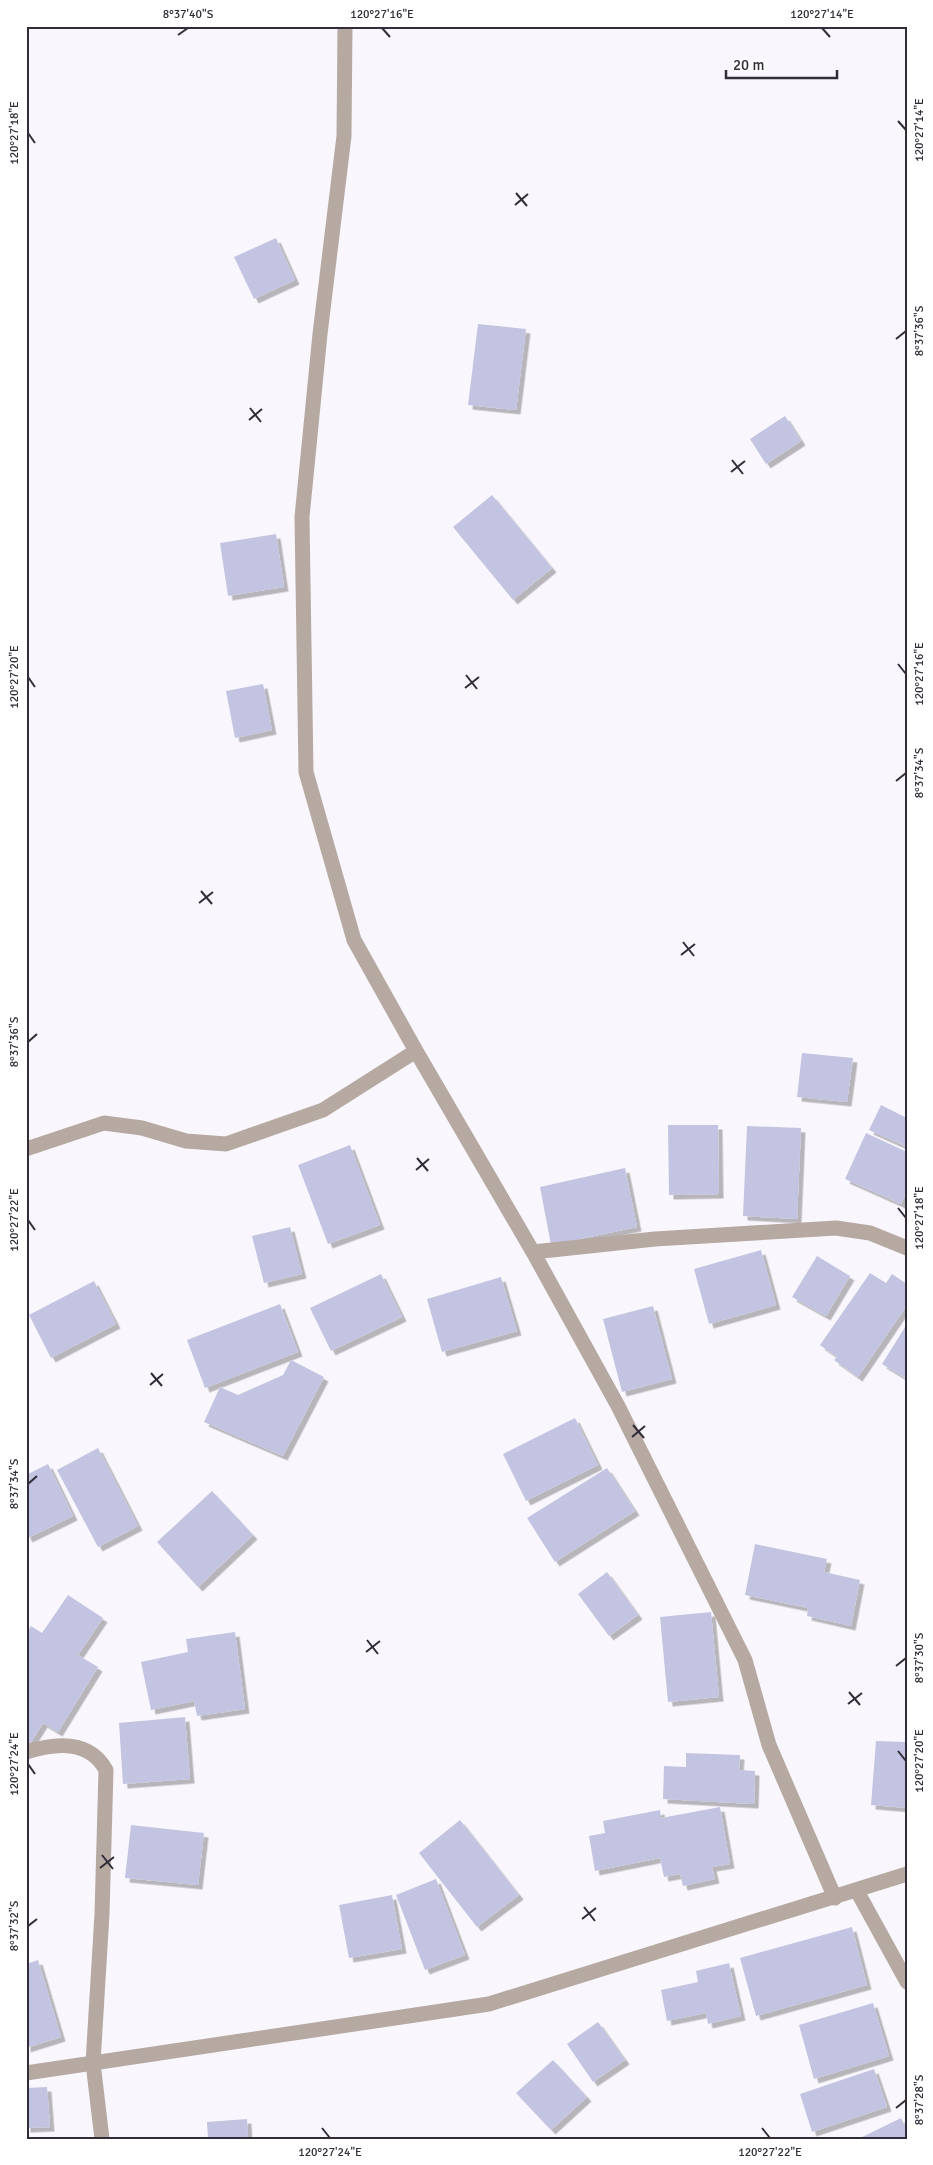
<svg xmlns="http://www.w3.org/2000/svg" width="933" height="2165" viewBox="0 0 933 2165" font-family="Signika,sans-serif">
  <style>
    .building { fill: #c3c4e2; filter: url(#shadow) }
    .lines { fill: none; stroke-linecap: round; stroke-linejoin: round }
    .minor { stroke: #b6a9a1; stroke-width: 15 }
    .ticks { fill: none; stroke: #312c37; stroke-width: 2 }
    .neatline { fill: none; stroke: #312c37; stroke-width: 2 }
    .ticks-label { font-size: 12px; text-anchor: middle; fill: #312c37 }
  </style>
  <defs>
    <filter id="shadow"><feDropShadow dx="4.5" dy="4.5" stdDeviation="0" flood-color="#0004"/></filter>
  </defs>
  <rect width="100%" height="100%" fill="#f9f7fd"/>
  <path class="building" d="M276,238L295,280L254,299L234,257Z
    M478,324L526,329L516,410L468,405Z
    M785,416L801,441L766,464L750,439Z
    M492,495L552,568L513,600L453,527Z
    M276,534L284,587L228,596L220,543Z
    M263,684L272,730L235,738L226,691Z
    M802,1053L853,1058L847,1102L797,1097Z
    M881,1105L907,1118V1147L869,1130Z
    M668,1125H718L719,1194L669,1195Z
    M747,1126L801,1128L797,1219L743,1216Z
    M866,1133L907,1152V1192L901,1204L845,1179Z
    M350,1145L380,1225L328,1244L298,1165Z
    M625,1168L637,1227L551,1245L540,1187Z
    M290,1227L302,1274L264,1283L252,1236Z
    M761,1250L776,1305L709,1324L694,1269Z
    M817,1256L850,1276L826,1316L792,1297Z
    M870,1273L886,1283L892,1274L907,1284V1305L858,1377L834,1360L837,1357L820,1345Z
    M381,1274L402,1317L331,1351L310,1308Z
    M501,1277L517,1331L442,1352L427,1299Z
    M94,1281L116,1324L51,1358L29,1315Z
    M280,1304L298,1352L205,1388L187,1340Z
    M653,1306L672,1379L622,1392L603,1319Z
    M907,1324V1379L882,1364Z
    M291,1360L324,1377L283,1456L204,1422L220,1387L238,1395L283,1375Z
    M575,1418L598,1465L526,1501L503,1454Z
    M98,1448L138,1526L98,1547L57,1470Z
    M48,1464L73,1516L28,1538L26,1534V1475Z
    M607,1468L635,1511L555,1562L527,1518Z
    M212,1491L253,1535L198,1587L157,1542Z
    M755,1544L827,1559L824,1572L860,1580L851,1626L807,1616L808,1608L745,1595Z
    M607,1572L638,1615L609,1636L578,1594Z
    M68,1595L103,1618L78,1655L98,1667L58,1732L43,1723L30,1744L26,1742V1634L31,1626L42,1633Z
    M711,1612L719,1697L668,1702L660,1617Z
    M235,1632L245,1709L197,1716L194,1701L151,1710L141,1662L188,1652L186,1639Z
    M185,1717L190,1779L123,1784L119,1723Z
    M876,1741L907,1742V1808L871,1805Z
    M686,1753L740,1755L739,1770L755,1771L754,1804L663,1799L664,1766L686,1767Z
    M720,1807L730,1864L712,1867L715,1879L683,1886L680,1874L664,1877L660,1858L595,1871L589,1836L605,1833L603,1821L660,1810L661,1818Z
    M460,1820L519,1895L477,1927L419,1853Z
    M131,1825L204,1833L198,1885L125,1878Z
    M436,1879L465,1955L425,1970L396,1895Z
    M392,1895L402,1949L349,1958L339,1905Z
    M852,1927L867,1985L756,2016L740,1958Z
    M38,1960L61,2037L26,2048V1964Z
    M729,1963L741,2016L708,2024L706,2013L667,2021L661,1990L698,1982L696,1971Z
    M873,2003L889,2056L814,2079L799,2025Z
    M598,2022L625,2060L593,2082L567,2044Z
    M553,2060L587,2097L551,2130L516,2093Z
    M874,2069L887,2107L812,2132L800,2094Z
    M47,2087L50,2127L26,2128V2088Z
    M901,2118L907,2130V2139H858Z
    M247,2119L248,2139H208L207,2122Z"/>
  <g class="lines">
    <path class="minor" d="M345,26L344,136L320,334L302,517L306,772L354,940L416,1051L533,1252L618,1406L745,1660L769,1745L835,1898
      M26,1149L104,1123L142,1128L186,1141L226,1144L323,1110L416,1051
      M533,1252L655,1239L836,1228L870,1233L907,1248
      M26,1752C55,1743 89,1739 106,1770L102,1914L93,2063L102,2139
      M857,1891L907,1982
      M26,2073L489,2004L907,1874"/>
  </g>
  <path class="ticks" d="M382,28L390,37M822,28L830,37M178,35L188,28M898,121L906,130M28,133L35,143M516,193L527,206M515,205L528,194M896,339L906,331M250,408L261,422M249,420L262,409M732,460L743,474M731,472L745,461M898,664L906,674M466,675L477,689M28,677L35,687M465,688L479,677M896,781L906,773M201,891L212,904M199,903L213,892M683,942L694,956M681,955L695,944M28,1042L37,1034M417,1158L428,1171M416,1170L429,1159M898,1208L906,1218M28,1220L35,1230M151,1373L162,1386M150,1385L163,1374M633,1425L644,1438M632,1437L645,1426M28,1484L37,1476M367,1640L378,1654M366,1652L380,1641M896,1666L906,1658M849,1692L860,1705M848,1704L862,1693M898,1751L906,1761M28,1764L35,1774M102,1855L113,1869M100,1868L114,1857M584,1907L595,1921M582,1919L596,1908M28,1926L37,1919M896,2108L906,2100M322,2128L330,2138M762,2128L770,2138"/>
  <rect width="933" height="2165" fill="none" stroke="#ffffff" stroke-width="55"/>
  <path d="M726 70v8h111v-8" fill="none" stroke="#312c37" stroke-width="2.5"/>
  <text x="733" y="70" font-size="15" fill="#312c37" stroke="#ffffff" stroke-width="4" paint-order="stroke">20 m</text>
  <rect x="28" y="28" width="878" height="2110" class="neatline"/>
  <g class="ticks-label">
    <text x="188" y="18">8°37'40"S</text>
    <text x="382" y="18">120°27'16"E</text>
    <text x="822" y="18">120°27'14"E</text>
    <text transform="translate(919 130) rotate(-90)" y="4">120°27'14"E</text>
    <text transform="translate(14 133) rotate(-90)" y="4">120°27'18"E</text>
    <text transform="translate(919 331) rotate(-90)" y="4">8°37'36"S</text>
    <text transform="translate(919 674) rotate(-90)" y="4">120°27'16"E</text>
    <text transform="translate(14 677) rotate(-90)" y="4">120°27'20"E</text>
    <text transform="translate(919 773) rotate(-90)" y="4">8°37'34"S</text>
    <text transform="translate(14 1042) rotate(-90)" y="4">8°37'36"S</text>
    <text transform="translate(919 1218) rotate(-90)" y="4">120°27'18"E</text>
    <text transform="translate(14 1220) rotate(-90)" y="4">120°27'22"E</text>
    <text transform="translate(14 1484) rotate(-90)" y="4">8°37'34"S</text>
    <text transform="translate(919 1658) rotate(-90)" y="4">8°37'30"S</text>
    <text transform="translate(919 1761) rotate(-90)" y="4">120°27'20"E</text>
    <text transform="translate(14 1764) rotate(-90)" y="4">120°27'24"E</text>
    <text transform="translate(14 1926) rotate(-90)" y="4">8°37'32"S</text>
    <text transform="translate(919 2100) rotate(-90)" y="4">8°37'28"S</text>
    <text x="330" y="2156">120°27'24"E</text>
    <text x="770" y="2156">120°27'22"E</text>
  </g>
</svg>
